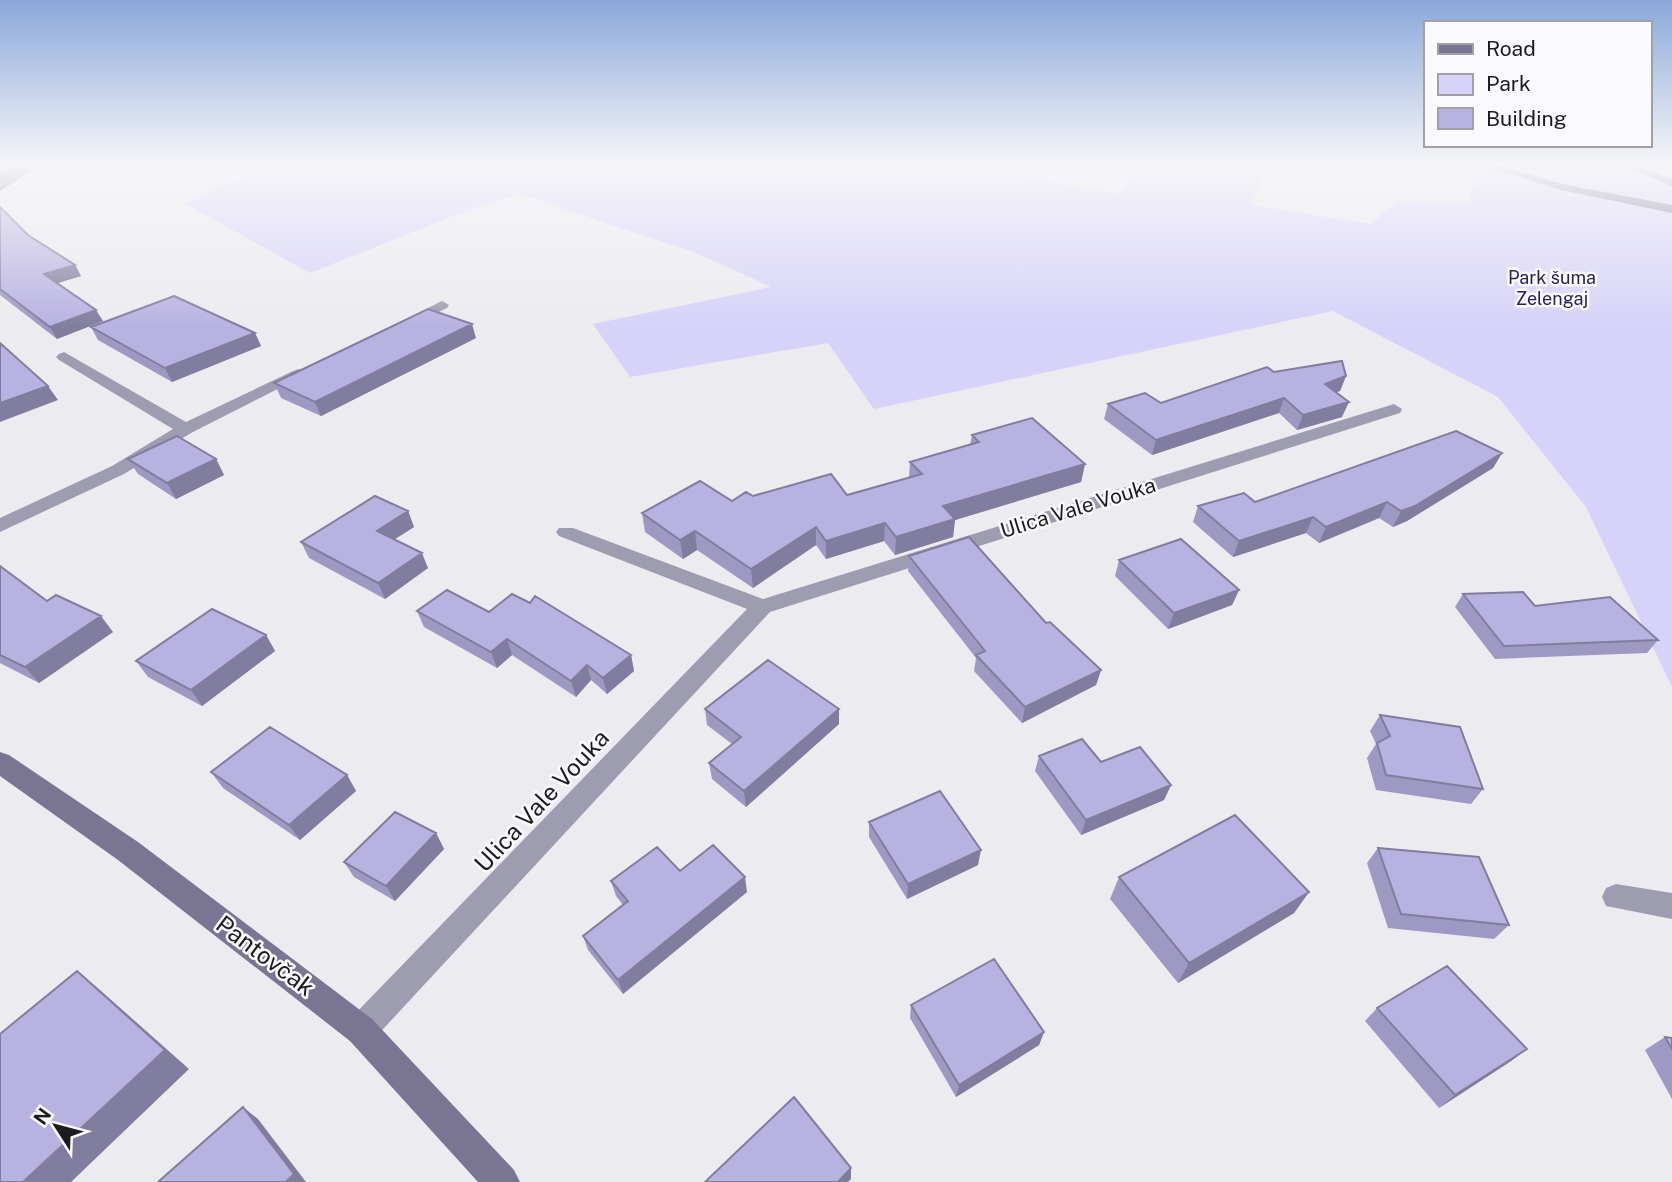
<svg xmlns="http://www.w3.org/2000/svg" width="1672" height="1182" viewBox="0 0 1672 1182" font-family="'Public Sans',sans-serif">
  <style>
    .green { fill: #d6d2f9 }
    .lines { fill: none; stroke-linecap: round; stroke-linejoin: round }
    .street { fill: #9e9cb1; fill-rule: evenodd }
    .secondary { fill: #797593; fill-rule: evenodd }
    .wall { fill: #9e99c2 }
    .shaded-wall { fill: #817d9e }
    .building { fill: #b8b2e1; stroke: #817d9e; stroke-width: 2 }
    .labels { text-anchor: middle; stroke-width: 5; stroke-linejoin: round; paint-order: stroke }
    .far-park-label { font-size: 18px; fill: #2e2159; stroke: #faf9fd }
    .street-label { font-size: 21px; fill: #1c1b1d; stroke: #faf9fd }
    .near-street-label { font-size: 24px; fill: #1c1b1d; stroke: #faf9fd }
  </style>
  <rect width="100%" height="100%" fill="#ececf0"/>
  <path class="green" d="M303,162H1001L1030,167L1021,176L1119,194L1146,162H1268L1252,205L1370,224L1398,201L1469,202L1480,162H1672V687L1586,507L1498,397L1333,311L874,409L828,343L630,377L593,324L771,287L694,252L519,194L448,218L310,273L184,203L223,185Z"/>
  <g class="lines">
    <path class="street" d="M442,301L449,305L447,308L412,325H402L400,322Z
      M64,352L186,422L293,371L299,369L307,374L191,433L124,474L0,532V518L112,466L173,429L59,360L56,357L59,354Z
      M1394,404L1402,409L1400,413L770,612L372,1041L361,1046L350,1041L345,1030L350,1019L747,609L559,536L556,532L559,528H573L763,599Z
      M1616,884L1672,893V919L1606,906L1602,897L1606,888Z"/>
    <path class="secondary" d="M1471,162H1487L1567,185L1672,205V213L1561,190Z
      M1613,162H1627L1672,179V186Z
      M0,752L9,755L138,842L372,1019L514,1170L520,1182H478L350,1041L118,860L0,776Z"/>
  </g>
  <path class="wall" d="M0,207L28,235L75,265L81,276L58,283L103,321L57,339L0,295Z
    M91,327L255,333L261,346L172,382L98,340Z
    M476,338L321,416L281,398L274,383Z
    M1274,372L1346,376L1340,391L1336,392L1342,417L1297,430L1279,413L1152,455L1104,419L1108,404L1161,403Z
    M972,435L1085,464L1081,482L955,520L953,537L895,555L884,541L826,559L816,545L753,588L697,550L683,559L645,532L642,513L732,501L753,496L847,495L909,478L910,462L970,445Z
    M1502,453L1493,468L1407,521L1393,527L1379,518L1319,543L1306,533L1233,557L1193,522L1198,506L1255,502Z
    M128,459H216L224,475L176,499L138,474Z
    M408,511L414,527L395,539L428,568L385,599L309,558L301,542Z
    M909,556L1046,623L1101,670L1096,685L1022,723L974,671L976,658L908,571Z
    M1119,560L1239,590L1232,605L1168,629L1115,576Z
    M0,566L47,601L113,632L39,683L0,663Z
    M1463,594L1535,606L1658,640L1647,653L1495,659L1455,607Z
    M417,611L489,612L631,655L634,671L607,694L591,680L576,697L512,655L497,668L424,627Z
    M266,635L275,651L202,706L148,677L136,661Z
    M705,709H839V724L746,807L712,779L709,763L732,744L707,725Z
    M1380,715L1483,789L1471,804L1376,790L1367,758L1376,744L1370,731Z
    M1039,756L1101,762L1171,785L1164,800L1081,835L1035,771Z
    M211,772L347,775L356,791L300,840L223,788Z
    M869,822L978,865L907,899L869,837Z
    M436,833L444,849L395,901L354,877L344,862Z
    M1378,848L1509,925L1494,939L1388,928L1367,863Z
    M680,871L747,892L623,994L588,950L583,936L623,905L616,896L611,881Z
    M1119,877L1309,892L1294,913L1178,983L1110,899Z
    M911,1005L1044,1032L1039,1045L956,1097L910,1018Z
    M1377,1008L1527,1049L1511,1061L1439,1108L1365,1021Z
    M1665,1037L1672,1038V1099L1645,1050Z"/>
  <path class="shaded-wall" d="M24,162H45L0,191V177Z
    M75,265L81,276L51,285L44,274Z
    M96,310L103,321L57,339L50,327Z
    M472,324L476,338L321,416L315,402Z
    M255,333L261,346L172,382L165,368Z
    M1346,376L1340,391L1319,398L1325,384Z
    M48,386L58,400L0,422V403Z
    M1284,398L1279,413L1152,455L1156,440Z
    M1349,402L1342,417L1297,430L1303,415Z
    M1502,453L1493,468L1407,521L1393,527L1401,511Z
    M216,459L224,475L176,499L167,483Z
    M1085,464L1081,482L955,520L953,537L895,555L896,537L943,506Z
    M1387,502L1379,518L1319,543L1326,527Z
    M408,511L414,527L384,546L377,531Z
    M1313,517L1306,533L1233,557L1239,541Z
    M885,523L884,541L826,559V541Z
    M816,527V545L753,588L751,569Z
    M695,531L697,550L683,559L680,540Z
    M422,553L428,568L385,599L378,583Z
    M1239,590L1232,605L1168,629L1174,613Z
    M101,616L113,632L39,683L25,667Z
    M266,635L275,651L202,706L191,690Z
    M507,639L512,655L497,668L491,652Z
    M631,655L634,671L607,694L603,678Z
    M587,665L591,680L576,697L571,681Z
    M1101,670L1096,685L1022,723L1025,707Z
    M839,709V724L746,807L744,791Z
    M347,775L356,791L300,840L289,825Z
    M1171,785L1164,800L1081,835L1086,820Z
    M436,833L444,849L395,901L386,886Z
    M981,850L978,865L907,899L908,884Z
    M745,877L747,892L623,994L618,980Z
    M1309,892L1294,913L1178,983L1189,963Z
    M77,971L101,991L189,1069L71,1182H23Z
    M1044,1032L1039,1045L956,1097L959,1085Z
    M1527,1049L1511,1061L1439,1108L1455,1095Z
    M243,1107L258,1119L306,1182H286Z
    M851,1168V1179L848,1182H838Z"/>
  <path class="building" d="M0,162H24L0,177Z
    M0,207L28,235L75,265L44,274L96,310L50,327L0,289Z
    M174,296L255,333L165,368L91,327Z
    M428,309L472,324L315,402L274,383Z
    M0,343L48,386L0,403Z
    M1342,361L1346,376L1325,384L1349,402L1303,415L1284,398L1156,440L1108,404L1145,393L1161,403L1267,367L1274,372Z
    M1032,418L1085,464L943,506L955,519L896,537L885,523L826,541L816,527L751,569L695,531L680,540L642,513L700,481L732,501L746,492L753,496L831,474L847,495L922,474L910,462L979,442L972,435Z
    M1456,431L1502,453L1415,506L1401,511L1387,502L1326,527L1313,517L1239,541L1198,506L1244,493L1255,502Z
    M177,436L216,459L167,483L128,459Z
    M375,496L408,511L377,531L422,553L378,583L301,542Z
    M969,537L1046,623L1050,622L1101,670L1025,707L976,655L985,651L909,556Z
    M1181,539L1239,590L1174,613L1119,560Z
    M0,566L47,601L56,595L101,616L25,667L0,655Z
    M447,590L489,612L512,594L530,603L535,596L631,655L603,678L587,665L571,681L507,639L491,652L417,611Z
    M1523,592L1535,606L1610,597L1658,640L1504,646L1463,594Z
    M212,609L266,635L191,690L136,661Z
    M768,660L839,709L744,791L709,763L741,737L705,709Z
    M1380,715L1460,727L1483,789L1386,775L1377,743L1390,736Z
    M270,727L347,775L289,825L211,772Z
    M1082,739L1101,762L1140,747L1171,785L1086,820L1039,756Z
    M940,791L981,850L908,884L869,822Z
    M395,812L436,833L386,886L344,862Z
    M1235,815L1309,892L1189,963L1119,877Z
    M713,845L745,877L618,980L583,936L628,901L611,881L657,847L680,871Z
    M1378,848L1479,857L1509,925L1401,914Z
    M994,959L1044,1032L959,1085L911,1005Z
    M1447,966L1527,1049L1455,1095L1377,1008Z
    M77,971L165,1050L23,1182H0V1034Z
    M1665,1037L1672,1038V1049Z
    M794,1097L851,1168L838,1182H705Z
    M243,1107L294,1174L286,1182H158Z"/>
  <linearGradient id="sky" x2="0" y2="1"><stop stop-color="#8aa8da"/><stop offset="0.5" stop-color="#f6f6f8"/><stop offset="1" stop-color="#f6f6f8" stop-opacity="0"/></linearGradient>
  <rect width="1672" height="327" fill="url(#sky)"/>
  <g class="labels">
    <g class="far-park-label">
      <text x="1552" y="284">Park šuma<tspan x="1552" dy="21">Zelengaj</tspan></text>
    </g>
    <g class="street-label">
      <text transform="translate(1078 508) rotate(-17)" y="7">Ulica Vale Vouka</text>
    </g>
    <g class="near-street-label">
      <text transform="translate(542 801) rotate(-47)" y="8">Ulica Vale Vouka</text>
      <text transform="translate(265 956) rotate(37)" y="8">Pantovčak</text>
    </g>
  </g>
  <rect x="1424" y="21" width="228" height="126" fill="#faf9fd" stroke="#a1a0a3" stroke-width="2"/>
  <rect x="1438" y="44" width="35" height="10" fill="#797593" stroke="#a1a0a3" stroke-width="2"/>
  <text x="1486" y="56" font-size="21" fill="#1c1b1d">Road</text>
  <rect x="1438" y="74" width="35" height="21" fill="#d6d2f9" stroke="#a1a0a3" stroke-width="2"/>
  <text x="1486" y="91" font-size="21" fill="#1c1b1d">Park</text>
  <rect x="1438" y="108" width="35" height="21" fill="#b8b2e1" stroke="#a1a0a3" stroke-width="2"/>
  <text x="1486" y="126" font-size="21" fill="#1c1b1d">Building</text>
  <g transform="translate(56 1126) rotate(306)" stroke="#faf9fd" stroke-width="5" paint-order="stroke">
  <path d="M0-5L12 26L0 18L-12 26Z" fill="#1c1b1d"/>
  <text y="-10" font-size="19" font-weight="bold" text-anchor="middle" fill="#1c1b1d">N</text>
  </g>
</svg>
